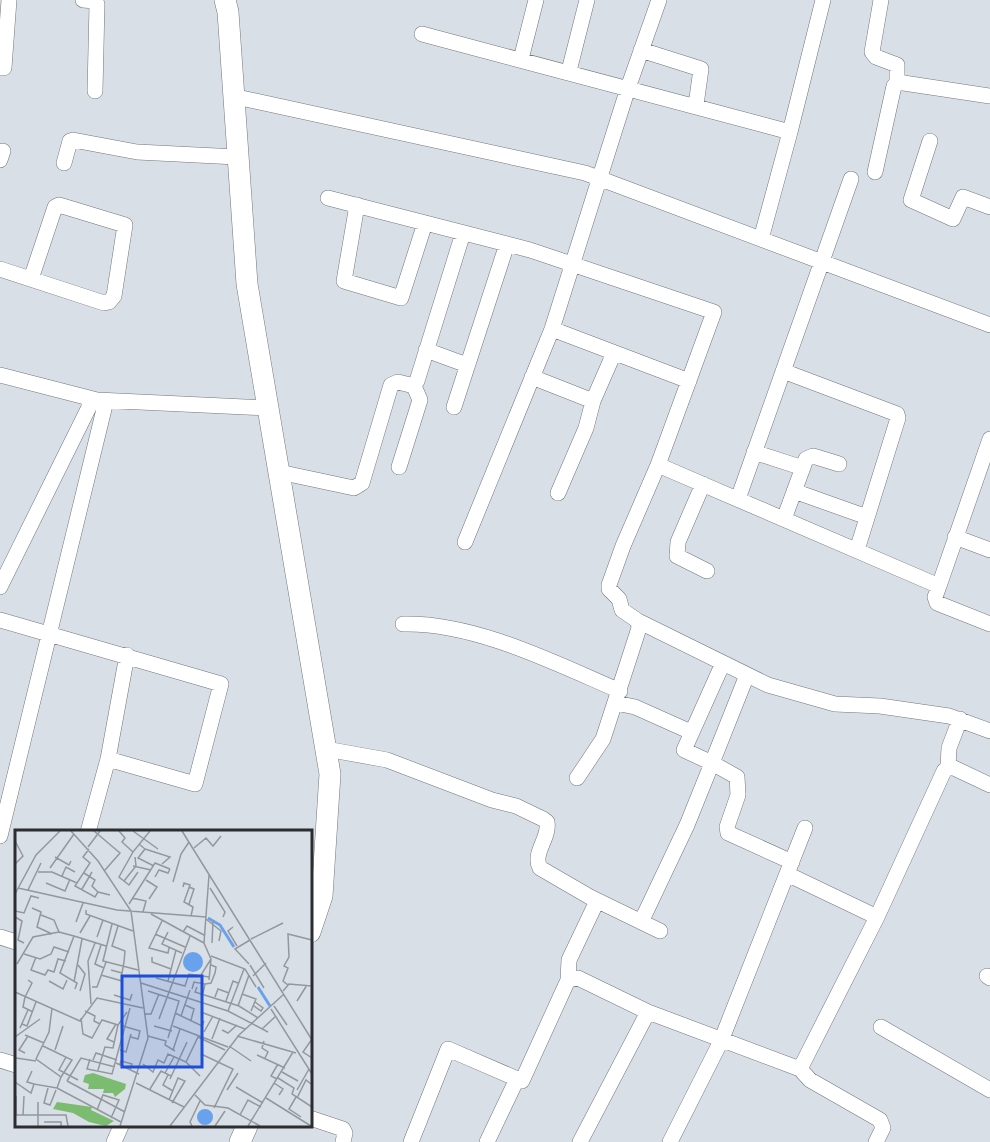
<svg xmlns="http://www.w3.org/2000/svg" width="990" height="1142" viewBox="0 0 990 1142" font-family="Arial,sans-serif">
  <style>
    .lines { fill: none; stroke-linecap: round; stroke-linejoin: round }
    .street-casing { stroke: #71767d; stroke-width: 16 }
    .secondary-casing { stroke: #71767d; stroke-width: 22 }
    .street { stroke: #fff; stroke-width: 15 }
    .secondary { stroke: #fff; stroke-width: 21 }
    .inset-river { fill: none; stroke: #69a2ec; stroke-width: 3 }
    .inset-road { fill: none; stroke: #93989d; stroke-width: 1.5 }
    .view { fill: #1d4ed8; fill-opacity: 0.15; stroke: #1d4ed8; stroke-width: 3 }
    .inset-edge { fill: none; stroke: #2b2d30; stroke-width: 3 }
  </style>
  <rect width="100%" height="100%" fill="#d9dfe6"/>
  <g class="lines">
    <g class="street-casing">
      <path id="street" d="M83,0L95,1L97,4L95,91
        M881,0L872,52L876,57L897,65V82
        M422,34L790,132L823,0
        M641,50L701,69L696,105
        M521,59L536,0
        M0,68H4L9,0
        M569,71L587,0
        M232,96L585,173L990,325
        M930,141L911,200L953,219L963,197L990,207
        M0,160L3,151
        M64,163L70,141L73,140L137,152L237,157
        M875,172L894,86L897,82L990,96
        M328,198L530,250L714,312L658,465L623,546L609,585V589L619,599L622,610L638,621L639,628L603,739L577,778
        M357,205L344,281L401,298L425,223
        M761,239L790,132
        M0,269L104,303L109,302L114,296L125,225L59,205L55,207L31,279
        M552,329L689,381
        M426,350L467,365
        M783,371L897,414L898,418L857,550
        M0,375L97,400L268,408
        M532,377L593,401L614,353
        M454,407L507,244
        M754,452L803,468
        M658,465L939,586L935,597L937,603L990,624
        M399,467L420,400L414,386
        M279,472L354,488L362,483L391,385L398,382L414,386L417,381L463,233
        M703,484L678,542L677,556L707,571
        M794,491L867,517
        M558,493L586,428L593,401
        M738,499L851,179
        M784,519L806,459L813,456L839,464
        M955,537L990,550
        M465,542L552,329L628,88L659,0
        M939,586L990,439
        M0,587L93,399
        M0,620L221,684L195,784L108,759
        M638,621L768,685L835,704L880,706L949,716L990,731
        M403,624C474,622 555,663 620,691
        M747,675L712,763L737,777L738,795L727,827L728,833L792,862
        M616,703L635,707L691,732
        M326,749L387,760L492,800L516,806L543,819L547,822C550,838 532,853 540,868L590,897L660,931
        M948,767L949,748L960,719
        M88,832L108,759L127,655
        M0,836L106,401
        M787,874L877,917
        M641,922L687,825L712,763L684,750L723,663
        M0,937L16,942
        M987,976L990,978
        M568,980L569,960L597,901
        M881,1027L990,1090
        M0,1060L16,1065
        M800,1069L810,1080L880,1120L883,1128L876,1142
        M310,1118L343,1129L345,1133L343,1142
        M114,1142L121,1126
        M411,1142L448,1049L522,1081L568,980L578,978L648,1012L800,1069L877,917L944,771L948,767L954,768L990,785
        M487,1142L516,1081
        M580,1142L648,1012
        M670,1142L721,1041L805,828"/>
    </g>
    <g class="secondary-casing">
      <path id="secondary" d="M225,0L228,12L247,284L330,774L322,896L310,932
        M240,1142L247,1126"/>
    </g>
    <use href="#street" class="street"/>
    <use href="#secondary" class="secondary"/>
  </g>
  <g transform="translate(15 830)">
    <rect width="297" height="297" fill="#d9dfe6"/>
    <path d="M78,243L111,254L110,259L100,267L98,263H88L89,259H73L74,254L68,252L70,245ZM42,272L77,277L76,280L99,291L91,296L74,292L58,283L38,279Z" fill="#7cbc70"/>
    <path d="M168 132a10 10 0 1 1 20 0a10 10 0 1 1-20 0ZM182 287a8 8 0 1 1 16 0a8 8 0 1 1-16 0Z" fill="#69a2ec"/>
    <path class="inset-river" d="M193,88L205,95L219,117M243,157L255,176"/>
    <path class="inset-road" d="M56,1L83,31L116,81L133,208L105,296M79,1L105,23L90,40M104,1L110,8L107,12L118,22L135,1M118,1L143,19M167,1L297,210M0,11L8,26L0,34M124,14L130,19L123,28L139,36M73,17L85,1M179,18L191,8L198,16L206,6M74,19L68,27L75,33L60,56L80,67L83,62M130,19L155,27L147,34M118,22L104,47L114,55L123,42M40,27L54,35L56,31M118,36L136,40M35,38L59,4M23,42H37L62,53M69,43L80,50L77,56L83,62L95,65M47,46L51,37L60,42M140,47L144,40L153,43L155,39M131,50L142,57L134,69M109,51L121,36L120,27M158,52L166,24L174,12M31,53L50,61L55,49M168,57L169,53L175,55L169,72L178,77L176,86M3,58L102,80L191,87M195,58L210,82L208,87M67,59L77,42M13,60L26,33M0,64L21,25L45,1M117,68L131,71L128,82M114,74L140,33L155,39M174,74L179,59L174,57M17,78L26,82L22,97L37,104M71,80V84L118,101M0,81L9,83L16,66L24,68M136,84L189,113M26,85L39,90L44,102L59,106M0,87L7,91L3,110L9,113M191,89L206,101L204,111M61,92L68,73M97,94L88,131L123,140M218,97L213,101L222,116M153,102L147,114L167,123M168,102L172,96L189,105M65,103L75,86M140,104L170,117M82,107L88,90M236,109L268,93M197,113L198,91M86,115L80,134L89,138M138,119L134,118L147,91M138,119L153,123L154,118M9,124L25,129L36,124L39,117L54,122M196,126L230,139L241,157M21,127L16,140L30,145L33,140L39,142L43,129L51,131M137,127V132L156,139M2,134L18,107L44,102M234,134L220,119L235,110M63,135L70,144L65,161M235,135L249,158M96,140L107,143L109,132L110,121L97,116L103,96M86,145L107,151V143M186,145L196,129M238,146L251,133M141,148L170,156L174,144L194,147M194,150L196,129L189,113L194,45M34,151L48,159L52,150M153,151L161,120M59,152L67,109M126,153L213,181L253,202M190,154L196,153L200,143L201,137L196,135M273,155L268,151L273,138L269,136L274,127L273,104L297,110M77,157H82L91,132M182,157L180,162L224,176L243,188M60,159L62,153L45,143L59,106L91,116M177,159L179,152L190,154L188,163M133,161L164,171L153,208M268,161L274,154L297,156M0,162L65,191L82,168L128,178M227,164L241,169L236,181M99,165L115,170L117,164M10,167L8,177L18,182M10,167L17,153L13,150M200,167L203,159L214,163M211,171L218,151L223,153M282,171L292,155M76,174L73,131L80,113M170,175L179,179L176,190M223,176L234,145M239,176L246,181L248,178L240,172M259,176L272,195M37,178L34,202L21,229L46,247L42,258M256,179L297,244M70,181L80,186L79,191L85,194M213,181L229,139M186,182L230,199M160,183L187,196L189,191M129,184H136L144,164M166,186L175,160M66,188L68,204L77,208L87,190L103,195M144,189L175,106M7,194L12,196L21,172M108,196L125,201L123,209L116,207M139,196L157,201M158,196L213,217M5,198L13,180M247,199L261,186M207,200L213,203L222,195M189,202L198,186M10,205L29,213M133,206L151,211L150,215L160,221M222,206L281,223M0,207L25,189M197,209L205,188M297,209L288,222L297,228M249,211L247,218L253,222L250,228M99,212L92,209L101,194M28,216L57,230L46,247M214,216L236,231M40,220L48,196M105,220L111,222L116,204M158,220L165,199M10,223L4,220L13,206M186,224L218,239L199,278M242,225L270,238M51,227L44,240L63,250M1,228L21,231M75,229L72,239L97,244L115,178M78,230L81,223L102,230M171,232L185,246M101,233L124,244M105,234L106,231L117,234L115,240M128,234L138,242L143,230L149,233L153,224L171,232L183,207L210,220M83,240L90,217L98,218L103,195L112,182M17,241L12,252L19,254M267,242L283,251M150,243L159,227M153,245L148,255L158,261M263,248L279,258L277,264L297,277M155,249L172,212M262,249L256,246L263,234M52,251L110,282M52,251L66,228L100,237M0,252L16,263L19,254L42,258L106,292M121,253L169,277M259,253L268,259L264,265M221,257L248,273M33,258L29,273L35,275L41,260M135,259L146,241L156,246M212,260L223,243M282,260L294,239M180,265L190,275L213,278L245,296M281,267L274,279L286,287M251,268L296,296M282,268L291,250L296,254M154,270L163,248L170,251L157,273M82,280L88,265L104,270L96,288M0,285H51L53,296M1,285V266M8,285L9,266M225,285L233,270L246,277M29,292H46V296M23,296V272M155,296L224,205L269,164M177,296L175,292L185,271M200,296L210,281M233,296L278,222"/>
    <path class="view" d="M107,146H187V237H107Z"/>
    <rect width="297" height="297" class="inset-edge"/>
  </g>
</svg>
